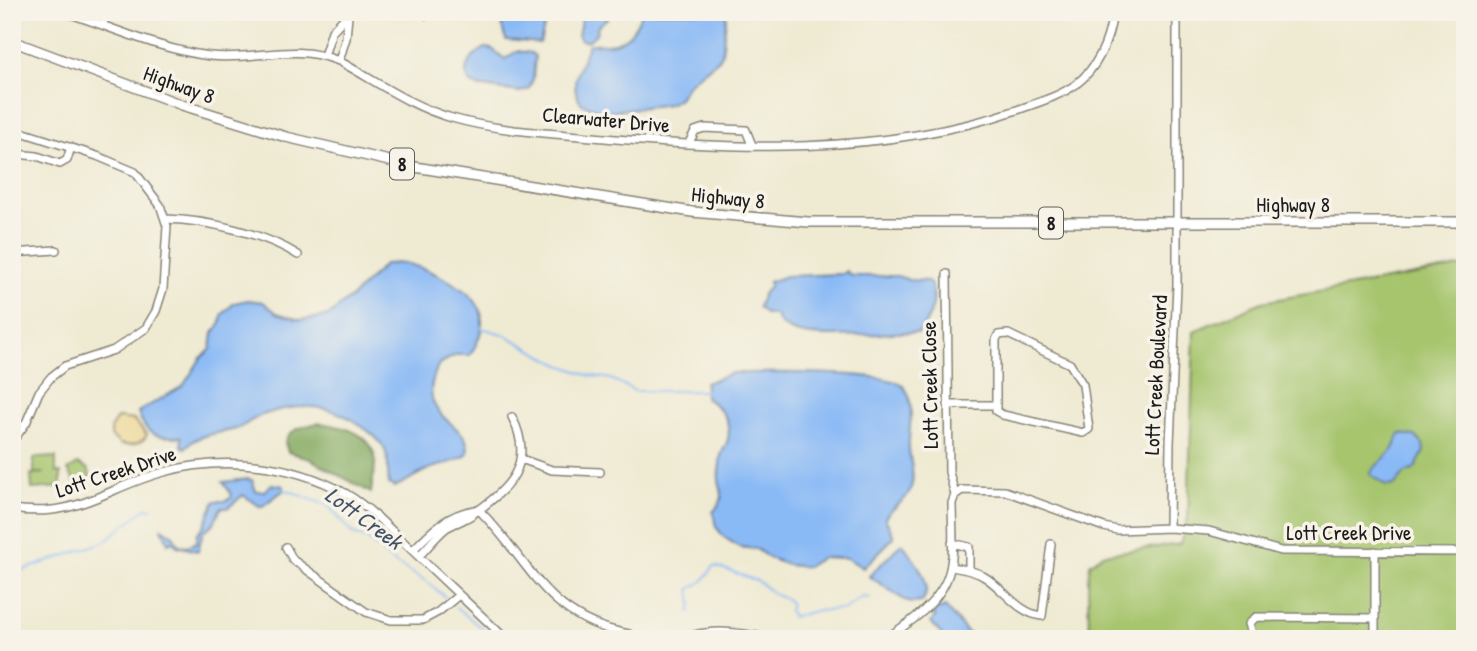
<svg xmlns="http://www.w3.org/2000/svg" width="1477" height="651" viewBox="0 0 1477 651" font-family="'Patrick Hand',sans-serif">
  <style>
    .green { fill: #a6c56d; stroke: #617044; stroke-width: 2 }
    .forest { fill: #84aa60; stroke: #50633e; stroke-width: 2 }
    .sand { fill: #eeda9e; stroke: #857b5d; stroke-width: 2 }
    .water { fill: #8abaf6; stroke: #536b89; stroke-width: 2 }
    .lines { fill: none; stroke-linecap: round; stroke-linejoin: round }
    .stream { stroke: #8abaf6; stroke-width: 2 }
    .minor-casing { stroke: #868377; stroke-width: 10 }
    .major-casing { stroke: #868377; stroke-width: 12 }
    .minor { stroke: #fff; stroke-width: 7 }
    .major { stroke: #fff; stroke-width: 9 }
    .labels { text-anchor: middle; stroke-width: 7; stroke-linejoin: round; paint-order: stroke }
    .shield { fill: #f7f3e8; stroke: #5e5c59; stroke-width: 2 }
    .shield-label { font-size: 19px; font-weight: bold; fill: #1c1c1c }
    .street-label { font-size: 21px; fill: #1c1c1c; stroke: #f7f3e8 }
    .water-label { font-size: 23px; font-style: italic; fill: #425368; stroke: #f7f3e8 }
  </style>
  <rect width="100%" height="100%" fill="#f7f3e8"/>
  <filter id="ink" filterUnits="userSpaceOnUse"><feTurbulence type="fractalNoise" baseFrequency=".0143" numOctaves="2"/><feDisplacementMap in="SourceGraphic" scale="14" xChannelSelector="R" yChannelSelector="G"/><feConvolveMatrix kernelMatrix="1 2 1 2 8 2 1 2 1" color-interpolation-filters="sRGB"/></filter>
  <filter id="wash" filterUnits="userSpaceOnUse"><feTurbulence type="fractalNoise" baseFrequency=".00686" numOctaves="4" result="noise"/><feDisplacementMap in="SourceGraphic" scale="28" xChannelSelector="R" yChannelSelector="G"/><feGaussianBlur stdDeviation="1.57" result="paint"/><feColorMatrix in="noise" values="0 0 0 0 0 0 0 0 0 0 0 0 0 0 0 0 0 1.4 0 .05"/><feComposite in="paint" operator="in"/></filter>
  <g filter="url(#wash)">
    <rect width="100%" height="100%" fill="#efead2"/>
    <path class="green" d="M1465,266V639H1089L1088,580L1090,564L1103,554L1180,544L1188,518L1194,331L1262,302Z
      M56,457V472L61,473V487L32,489L31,474L45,473H34V458Z
      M78,464L88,469L91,478L76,484L68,470Z"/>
    <path class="forest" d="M317,423C338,425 372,431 375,459C376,469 372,482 371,493L310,459L288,452L285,442C290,428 304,427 317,423Z"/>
    <path class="sand" d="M117,418L134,420L147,435C142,444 130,447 120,444L111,436V428Z"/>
    <path class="water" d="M498,12H548L540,43L506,40Z
      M583,12H615L598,26L596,34L588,41L581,40L578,35Z
      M642,12H727L722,54L719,59L688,84L679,98L669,104L612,111L598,110L582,104C566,83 582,65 588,45C594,43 598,44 605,44C626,44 635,30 642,12Z
      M485,48L492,49L505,59L517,51L531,53L535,56L533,79L529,89L520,92L475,86C456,74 471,56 485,48Z
      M404,263C426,268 475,288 481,313C485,328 478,343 470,355H456L439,364C409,423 476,420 467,455C455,463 442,464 429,469C417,474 407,482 394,487L389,484C387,475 389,466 387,457C385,444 374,435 364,428C332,403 301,402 262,415C254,418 247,424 239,428C218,435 201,431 185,448L182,446L181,437C157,437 146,437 138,412L183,386L201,358L211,349L213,333L221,323L222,315L234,303L248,300L263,302L277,313L300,320L328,316L354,295L385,264Z
      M847,271L849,275L855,276H897L910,280L928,281C940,296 930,321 918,333C891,329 783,351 776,315L765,314L758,307L763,294L769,287V282L786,276L842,274Z
      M732,373C760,373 888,370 903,386C916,399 909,426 909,443C908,460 917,474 910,491C906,502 891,507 885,518L894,537L863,568L847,558H821L807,567L788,565L769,558L756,549L739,547L724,537L716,527L713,512C731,493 716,490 719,471C720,466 720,460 721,455C723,449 727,445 728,439C732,421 720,406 705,398V383Z
      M1400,434L1415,436L1423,444L1424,451L1415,469L1405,473L1395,485L1386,486L1370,474C1375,464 1392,454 1395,446C1397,442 1397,438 1400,434Z
      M248,479L252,480L256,491H264L272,484L284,486V490L261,507L243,495L228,508H221L214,523L203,532L198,551L177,546L172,541L168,543L162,528L172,534L179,545L187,546L197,542V534L204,526L215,501H225L231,498L232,495L223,482Z
      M902,543C914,559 935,584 922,602L911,603L906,601L869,576Z
      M945,607L973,639H945L931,622L935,617L933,613L938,608L941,609Z"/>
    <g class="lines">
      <path class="stream" d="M481,328L503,334L558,364L588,375L611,379L635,391H708
        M284,490C299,492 311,502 327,504L353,534L367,539L395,563L429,583L445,597
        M12,574L104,542L146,508L152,509
        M456,607L484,630V639
        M690,612L692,603L690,589L703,581L714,566C729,570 741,575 755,580C763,583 770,593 778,596C785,599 787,598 791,605L789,610L792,617L815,611L845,609L862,597L870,598"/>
    </g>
  </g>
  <g filter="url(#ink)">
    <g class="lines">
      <g class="minor-casing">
        <path id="minor" d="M64,12C112,27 160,50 210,56C257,61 291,42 339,61C376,81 411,107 452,118C497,131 546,133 593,137C733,150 882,156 1017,110C1036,103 1058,97 1075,85C1099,67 1109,41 1113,12
          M422,12L426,15
          M103,24L106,12
          M324,56L332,31L350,12
          M339,61L346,38L348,16
          M12,129L97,156L135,172L160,205L167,226L163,289L156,311L146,328L114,350L65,366L51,377L39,392L26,423L12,442
          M12,143L16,130
          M689,143L695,131L704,128L746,130L752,145
          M12,149L15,154L37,156L60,164L67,160L71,147
          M166,219C206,220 264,233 298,255
          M12,253L56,250
          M947,274L949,472L955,495
          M1008,334L1070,364L1083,385L1089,429L1083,433L1003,415L996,411V340L998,335Z
          M948,405H996
          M521,459L552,470L600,472
          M12,509C79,519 106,487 164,472C223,456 291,463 345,493C372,509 394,533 417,555C447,583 476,611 506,639
          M479,510C533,564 545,619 629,634
          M1169,528L1170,443L1177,285V12
          M952,543L969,547V570
          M286,547L293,560L366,612L391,620H423L438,612L459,595
          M413,550C431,531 448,514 475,510
          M419,556C428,547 436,536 446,528C454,523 463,521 470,516C509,490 536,464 512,417
          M951,567C963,569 973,570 983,576C1003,587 1018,614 1042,616L1051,544
          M683,639C713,626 743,634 775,639
          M885,639C911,622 943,601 950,569C955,548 952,524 952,503L955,495L962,490L1005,491L1104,527L1117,530L1169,528L1209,531L1281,551L1465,552
          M1254,639L1249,624L1256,617L1375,618
          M1375,639V551"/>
      </g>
      <g class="major-casing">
        <path id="major" d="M12,41L182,105L286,137L415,167L692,212L808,222H1465"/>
      </g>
      <use href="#minor" class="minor"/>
      <use href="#major" class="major"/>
    </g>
  </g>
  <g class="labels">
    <g class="shield">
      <rect x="390" y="148.5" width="24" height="31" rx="5"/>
      <rect x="1039" y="207.5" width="24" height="31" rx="5"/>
    </g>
    <g class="shield-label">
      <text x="402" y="171">8</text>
      <text x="1051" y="230">8</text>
    </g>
    <g class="street-label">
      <text transform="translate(179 85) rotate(20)" y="7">Highway 8</text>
      <text transform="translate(606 120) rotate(5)" y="7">Clearwater Drive</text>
      <text transform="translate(728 198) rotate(6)" y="7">Highway 8</text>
      <text x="1293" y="212">Highway 8</text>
      <text transform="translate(1156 375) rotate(-87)" y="7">Lott Creek Boulevard</text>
      <text transform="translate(930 385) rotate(-91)" y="7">Lott Creek Close</text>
      <text transform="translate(116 472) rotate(-18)" y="7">Lott Creek Drive</text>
      <text x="1349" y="540">Lott Creek Drive</text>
    </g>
    <g class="water-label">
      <text transform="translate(364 518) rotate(36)" y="8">Lott Creek</text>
    </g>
  </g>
  <rect width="1477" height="651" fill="none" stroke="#f7f3e8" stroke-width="42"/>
</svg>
